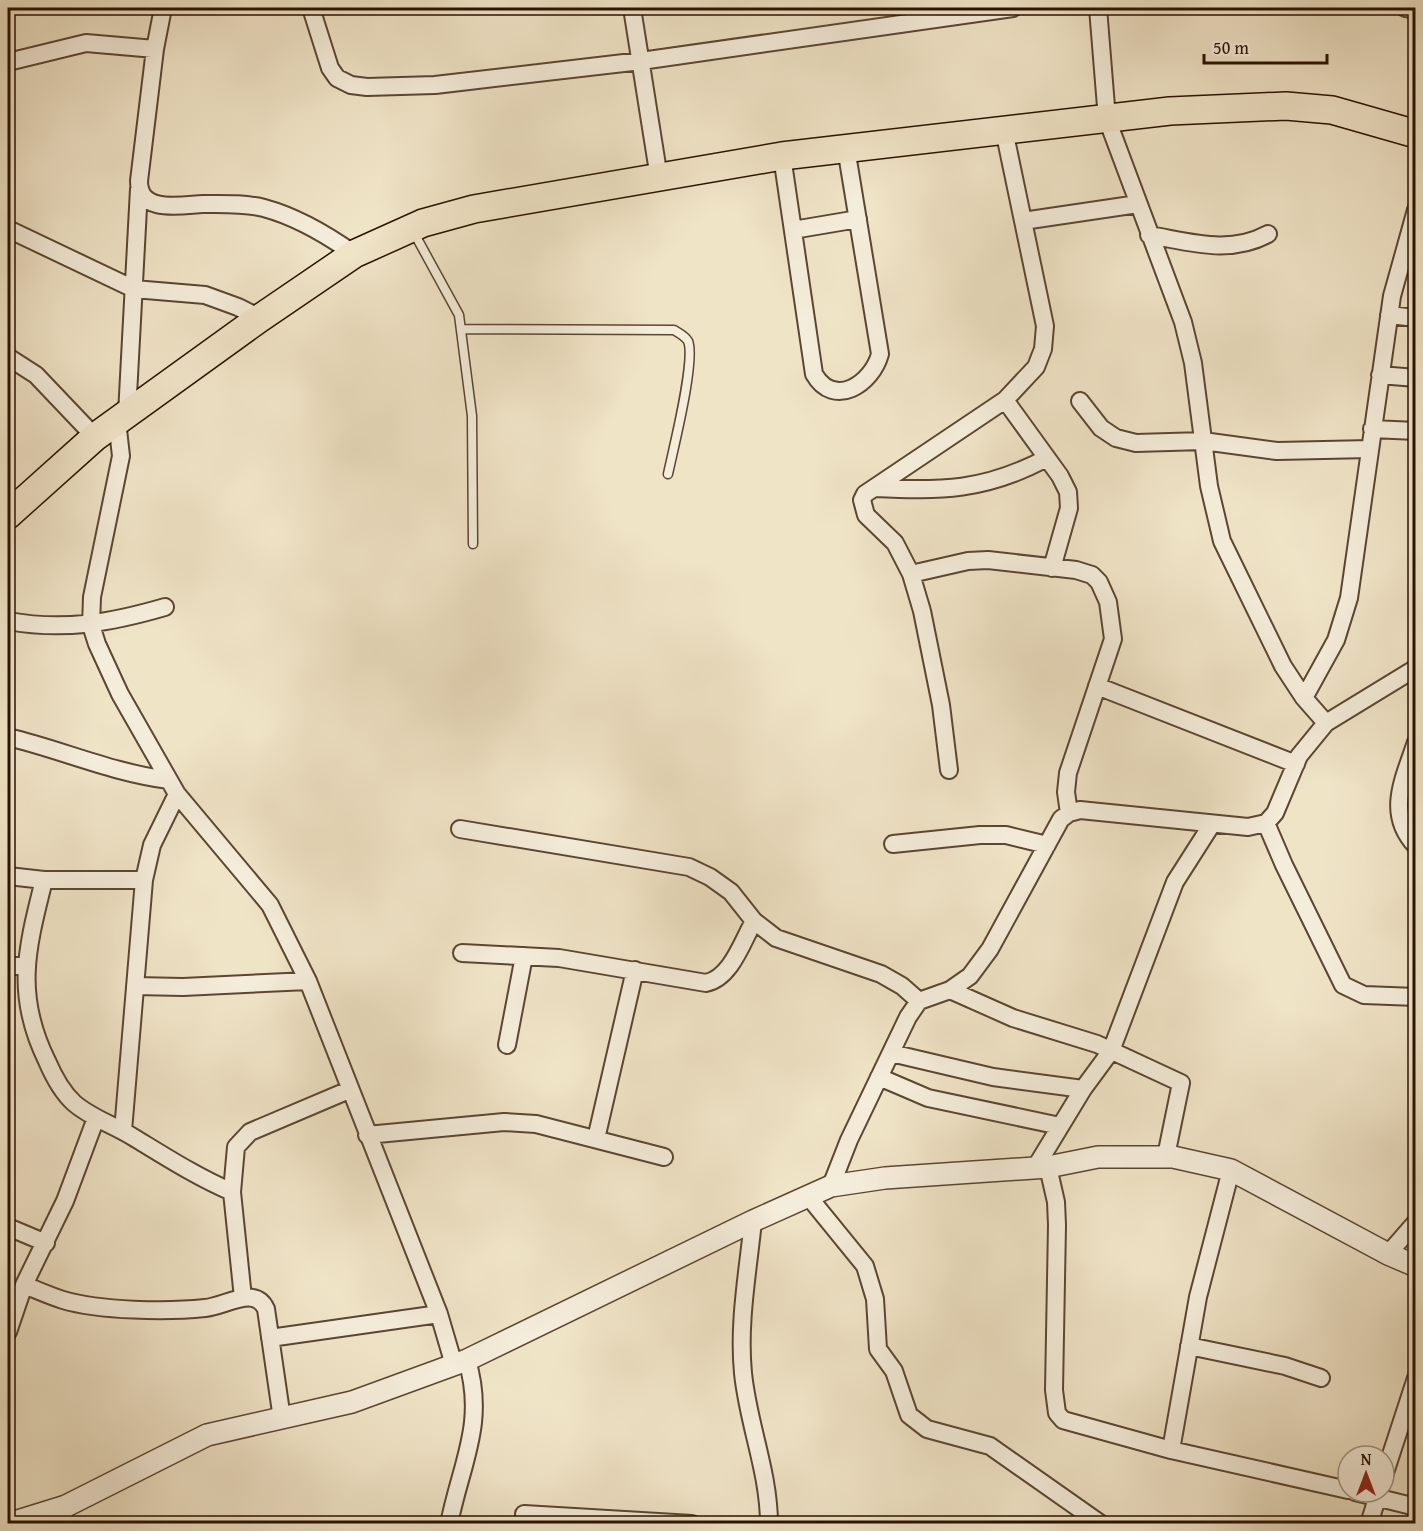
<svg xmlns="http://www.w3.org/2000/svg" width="1423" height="1531" viewBox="0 0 1423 1531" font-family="'Gentium Book Plus',serif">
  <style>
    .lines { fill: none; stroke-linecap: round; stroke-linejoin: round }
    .service-casing { stroke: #5b4632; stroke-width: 11 }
    .minor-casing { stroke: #5b4632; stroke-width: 20 }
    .tertiary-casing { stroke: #5b4632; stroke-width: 24 }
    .primary-casing { stroke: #291201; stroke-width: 30 }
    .service { stroke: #f5eddb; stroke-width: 8 }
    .minor { stroke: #f5eddb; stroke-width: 16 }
    .tertiary { stroke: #f5eddb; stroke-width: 21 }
    .primary { stroke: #f0e4c7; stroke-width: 27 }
  </style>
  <rect width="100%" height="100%" fill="#f0e4c7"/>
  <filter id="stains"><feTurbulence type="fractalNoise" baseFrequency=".00333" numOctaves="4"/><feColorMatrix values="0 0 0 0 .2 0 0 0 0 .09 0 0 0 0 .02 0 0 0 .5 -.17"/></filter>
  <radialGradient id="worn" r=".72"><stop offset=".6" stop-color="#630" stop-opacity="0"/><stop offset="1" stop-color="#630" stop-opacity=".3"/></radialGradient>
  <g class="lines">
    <g class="service-casing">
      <path id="service" d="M413,231L459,315L472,416L473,544
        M463,329L674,330C679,333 685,336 688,341C696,360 673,450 668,474"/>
    </g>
    <g class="minor-casing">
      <path id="minor" d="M163,8L155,49L139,181C139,214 181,205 203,204C222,204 245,203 264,208C297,217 326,234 354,254
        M311,8L330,68L337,78L351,85L367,87L435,85L641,61L1013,8
        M632,8L659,178
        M1098,8L1107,119L1183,322L1193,363L1209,486L1222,541L1283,666L1304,698L1326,723
        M1405,8L1416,10
        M8,62L86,43L155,49
        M782,156L814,374C834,409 872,384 880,354L846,148
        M1023,221L1138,204
        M8,229L134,289L205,295L238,307L260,318
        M793,230L858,219
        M1149,235C1191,242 1229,255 1268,234
        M1389,315L1416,318
        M8,357L36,375L95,437
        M1380,375L1416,378
        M1005,400L1060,476L1068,492L1069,508L1052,568
        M1080,401L1101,428L1116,438L1136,443L1203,441L1277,451L1370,449
        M127,414L139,189
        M117,421L121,456L92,597L91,625L97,644L120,694L177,794L270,905L308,981L439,1314L454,1365
        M1372,429L1416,431
        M874,488C942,491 984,491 1045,459
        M911,574L968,561L988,560L1076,570L1092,575L1099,582L1108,602L1113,639L1068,773L1066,792L1069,813
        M8,621C64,631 110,623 165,607
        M1097,686L1296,764
        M1304,698L1336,640L1349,598L1392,296L1416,210
        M8,737C62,750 113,773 169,780
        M1416,742C1404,779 1385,813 1416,846
        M949,770L941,705L922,611L911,574L895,543L866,515L862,500L865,494L1005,400L1036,367L1043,349L1045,326L1004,130
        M1266,823L1284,865L1343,985L1364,995L1416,997
        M460,829L689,867L710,877L731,892L754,921L776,938L881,974L902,986L919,1001
        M893,844L980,835H1006L1047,845
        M8,876L44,880H144
        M44,880C27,948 14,994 47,1061C53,1075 62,1092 74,1103C91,1118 114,1125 133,1137C166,1157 197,1177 232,1192
        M462,953L559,958L706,983C731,978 742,942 754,921
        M8,966H26
        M135,986L183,987L308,981
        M950,990L1013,1018L1097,1044L1181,1083L1166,1156
        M507,1045L524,956
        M891,1053L993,1077L1083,1089
        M879,1077L928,1098L1060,1126
        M123,1131L144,880L152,845L177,794
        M367,1135L504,1122L536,1124L664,1157
        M596,1139L635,970
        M1048,1167L1056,1202L1057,1225L1054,1390L1057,1413L1063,1420L1171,1450L1348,1490
        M1035,1168L1083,1089L1111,1051L1175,882L1212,824
        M831,1186L849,1140L908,1017L919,1001L950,990L970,976L990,949L1061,819L1069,813L1080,810L1248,827L1266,823L1275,813L1299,756L1326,723L1416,668
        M808,1196L865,1266L875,1299L878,1349L894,1371L909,1415L927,1429L990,1446L1101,1524
        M753,1221C748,1271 738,1323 743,1373C748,1424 769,1472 769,1524
        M8,1227L46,1243
        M1388,1254L1416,1222
        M24,1285C37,1290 50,1296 63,1300C100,1311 167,1312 205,1308C226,1306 255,1285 266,1309L282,1419
        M243,1298L232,1192L236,1147L250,1132L349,1090
        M8,1332L24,1285L65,1201L96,1118
        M270,1338L439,1314
        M1189,1346L1285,1366L1321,1378
        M1171,1450L1198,1297L1231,1170
        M1384,1476L1416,1378
        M1355,1492L1416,1507
        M59,1509L67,1524
        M524,1514L692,1524
        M449,1524C461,1463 486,1424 467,1360
        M1369,1524L1379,1492"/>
    </g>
    <g class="tertiary-casing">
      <path id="tertiary" d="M8,1524L66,1506L207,1435L352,1402L467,1360L753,1221L831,1186L885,1178L1048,1167L1098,1157H1173L1231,1170L1388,1254L1416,1266"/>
    </g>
    <g class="primary-casing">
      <path id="primary" d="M8,515L95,437L260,318L354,254L423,223L474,209L782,156L1170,111L1286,106L1332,110L1416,134"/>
    </g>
    <use href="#service" class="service"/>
    <use href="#minor" class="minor"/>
    <use href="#tertiary" class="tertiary"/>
    <use href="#primary" class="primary"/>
  </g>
  <rect width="1423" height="1531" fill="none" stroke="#f0e4c7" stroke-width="30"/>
  <rect x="9" y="9" width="1405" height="1513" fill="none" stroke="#291201" stroke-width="3"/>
  <rect x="15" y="15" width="1393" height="1501" fill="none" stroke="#291201" stroke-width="1.5"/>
  <g transform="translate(1366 1474)"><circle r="28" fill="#f5eddb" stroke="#a39584" stroke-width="1.5"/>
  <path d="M0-4.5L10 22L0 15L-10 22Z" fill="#8f2418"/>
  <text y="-9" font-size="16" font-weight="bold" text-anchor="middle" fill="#291201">N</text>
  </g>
  <path d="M1204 54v9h123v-9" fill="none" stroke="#291201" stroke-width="3"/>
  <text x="1213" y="54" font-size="18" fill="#291201" stroke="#f5eddb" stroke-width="4.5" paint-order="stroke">50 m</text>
  <rect width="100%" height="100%" filter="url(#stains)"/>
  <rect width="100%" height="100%" fill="url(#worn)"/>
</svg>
